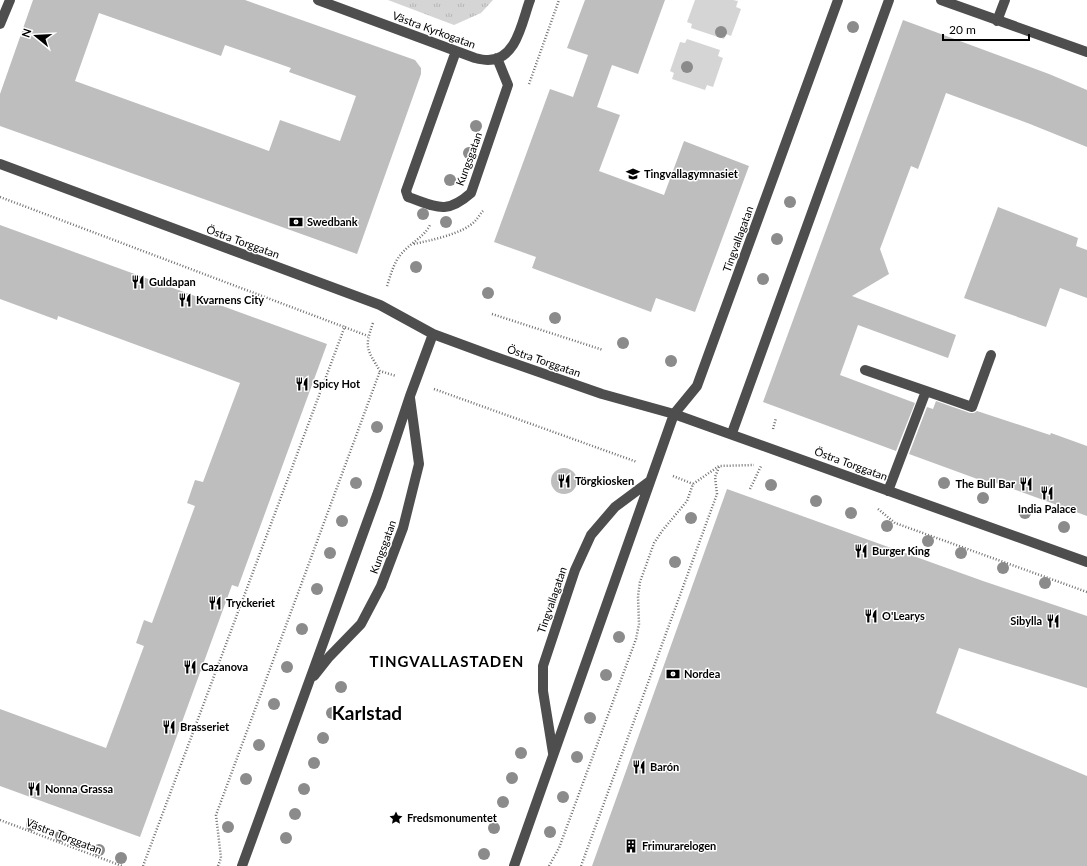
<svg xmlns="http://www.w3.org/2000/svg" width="1087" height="866" viewBox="0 0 1087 866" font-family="Lato,sans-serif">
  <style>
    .green { fill: #d5d5d5 }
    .park { fill: url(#park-tufts) }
    .building { fill: #bebebe; fill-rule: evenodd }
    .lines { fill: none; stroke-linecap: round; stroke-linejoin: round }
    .path { stroke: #707070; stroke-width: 2.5; stroke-dasharray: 1 2; stroke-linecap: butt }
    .minor { stroke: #4e4e4e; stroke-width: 10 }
    .tree { fill: #8b8b8b }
    .labels { text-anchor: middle; stroke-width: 3; stroke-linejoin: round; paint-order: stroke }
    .street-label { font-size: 11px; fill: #000; stroke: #fff }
    .poi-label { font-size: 11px; font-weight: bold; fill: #000; stroke: #fff; text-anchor: start }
    .district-label { font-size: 15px; font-weight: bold; letter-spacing: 1px; fill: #000; stroke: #fff }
    .town-label { font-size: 19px; font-weight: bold; fill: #000; stroke: #fff }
  </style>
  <defs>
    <pattern id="park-tufts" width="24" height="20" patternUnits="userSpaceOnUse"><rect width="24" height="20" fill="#d5d5d5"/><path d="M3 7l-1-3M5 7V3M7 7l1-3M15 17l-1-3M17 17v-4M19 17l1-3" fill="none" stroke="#b5b5b5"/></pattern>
  </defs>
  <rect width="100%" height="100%" fill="#fff"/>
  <path class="green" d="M695,0H733L738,1L736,7L741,9L731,36L726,34L724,39L691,28L692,24L687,22Z
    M687,39L720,50L718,56L723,58L713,87L707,85L705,90L672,79L674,73L670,71L680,42L685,43Z"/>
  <path class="park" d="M388,0H493L481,13L454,25Z"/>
  <path class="building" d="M33,0H245L415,60L421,68V74L357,254L0,126V94ZM99,13L221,56L225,45L291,68L289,72L356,96L340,141L280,120L269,151L75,81Z
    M585,0H665L638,74L612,65L597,107L620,115L599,171L664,195L684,141L749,166L695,312L656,298L651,312L532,268L536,257L494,242L550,89L573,97L588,55L567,48Z
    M903,20L1049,74L1087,90V147L1030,124L946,93L918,169L911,166L880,249L889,274L852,296L956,335L948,358L858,325L840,375L915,403L896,451L763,402Z
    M998,207L1078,238L1076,246L1087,250V298L1060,288L1046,327L964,298Z
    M0,225L327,344L238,587L232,585L140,837L0,786V709L106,748L144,646L136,643L144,620L152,623L195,506L187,503L195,480L203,482L240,383L58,316L57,320L0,299Z
    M936,401L970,413H974L977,411L1050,435L1051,433L1087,446V516L991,481V484L909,454L927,407L933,409Z
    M551 481a13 13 0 1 1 26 0a13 13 0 1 1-26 0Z
    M727,489L983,581L1087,616V688L959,648L936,713L1087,776V866H592Z"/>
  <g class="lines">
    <path class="path" d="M529,84L559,0
      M0,197L368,336
      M414,244C431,240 463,234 475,221C478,218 480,214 483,211
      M387,286C391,274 394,261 403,252C412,242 424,237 430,225
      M492,314L603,350
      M373,323C364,348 367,349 380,371L396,376
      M434,389L637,462
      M773,429L776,418
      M673,476L693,484
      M750,489L761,466
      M878,509L895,523L1087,592
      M0,820L122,866
      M143,866L345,326
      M218,866L221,858L216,815L380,371
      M549,866L559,848L636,639L639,624L638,596L640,582L654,543L662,531L687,501L693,484L719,466L754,465
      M581,866L717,494L715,477L719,467"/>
    <path class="minor" d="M318,0L475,58C479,59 484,60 488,60C517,60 522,21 530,0
      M941,0L1087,52
      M997,21L1005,0
      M0,24L10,0
      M456,51L406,191L408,197C437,207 446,215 471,193L508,85L497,58
      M0,164L380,305L433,334L490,355L602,394L674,414L1087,562
      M865,370L926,391L888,491
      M926,391L972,407L991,355
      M732,433L889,0
      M314,676L329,657L361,624L381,586L403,528L419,464L410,398
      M553,753L543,691V666L575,570L591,535L615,507L650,481
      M242,866L377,495L410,396L433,334
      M514,866L674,414L697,386L838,0"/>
  </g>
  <g class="tree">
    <circle cx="853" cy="27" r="6"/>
    <circle cx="721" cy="32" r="6"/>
    <circle cx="687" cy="67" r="6"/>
    <circle cx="476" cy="126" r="6"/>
    <circle cx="469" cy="153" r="6"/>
    <circle cx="450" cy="180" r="6"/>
    <circle cx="790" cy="202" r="6"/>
    <circle cx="423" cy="214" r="6"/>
    <circle cx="446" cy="222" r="6"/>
    <circle cx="777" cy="239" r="6"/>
    <circle cx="416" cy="267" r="6"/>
    <circle cx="763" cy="279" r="6"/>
    <circle cx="488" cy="293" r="6"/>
    <circle cx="555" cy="318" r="6"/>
    <circle cx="623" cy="343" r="6"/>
    <circle cx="671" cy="361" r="6"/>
    <circle cx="377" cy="427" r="6"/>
    <circle cx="356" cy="483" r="6"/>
    <circle cx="944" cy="483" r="6"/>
    <circle cx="771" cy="485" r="6"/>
    <circle cx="983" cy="498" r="6"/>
    <circle cx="816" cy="501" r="6"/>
    <circle cx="851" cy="513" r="6"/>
    <circle cx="1025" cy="513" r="6"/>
    <circle cx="691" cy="518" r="6"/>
    <circle cx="342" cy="521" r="6"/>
    <circle cx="887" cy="526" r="6"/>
    <circle cx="1064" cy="527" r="6"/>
    <circle cx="928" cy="541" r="6"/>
    <circle cx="330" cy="553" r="6"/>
    <circle cx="961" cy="553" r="6"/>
    <circle cx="675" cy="562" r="6"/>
    <circle cx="1003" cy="568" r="6"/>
    <circle cx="1045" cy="583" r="6"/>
    <circle cx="317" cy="589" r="6"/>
    <circle cx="302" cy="629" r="6"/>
    <circle cx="619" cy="637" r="6"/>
    <circle cx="287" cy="667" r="6"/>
    <circle cx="606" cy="675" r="6"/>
    <circle cx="341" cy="687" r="6"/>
    <circle cx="274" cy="704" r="6"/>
    <circle cx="332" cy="713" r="6"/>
    <circle cx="590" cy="718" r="6"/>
    <circle cx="323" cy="738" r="6"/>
    <circle cx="259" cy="745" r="6"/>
    <circle cx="521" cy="753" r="6"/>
    <circle cx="577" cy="757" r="6"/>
    <circle cx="314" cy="763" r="6"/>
    <circle cx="512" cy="778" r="6"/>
    <circle cx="246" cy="779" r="6"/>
    <circle cx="304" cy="789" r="6"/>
    <circle cx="563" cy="797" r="6"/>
    <circle cx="503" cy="802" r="6"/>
    <circle cx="295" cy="814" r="6"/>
    <circle cx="32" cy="825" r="6"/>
    <circle cx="228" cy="827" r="6"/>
    <circle cx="494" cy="828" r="6"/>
    <circle cx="550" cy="832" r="6"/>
    <circle cx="61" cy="836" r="6"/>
    <circle cx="286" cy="838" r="6"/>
    <circle cx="99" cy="850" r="6"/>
    <circle cx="484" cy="854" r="6"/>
    <circle cx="121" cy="858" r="6"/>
  </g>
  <defs>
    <g id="school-bare" transform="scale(1.08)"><path d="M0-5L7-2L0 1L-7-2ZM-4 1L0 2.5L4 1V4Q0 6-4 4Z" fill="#000" stroke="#fff" stroke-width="2.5" paint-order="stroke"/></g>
    <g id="bank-bare" transform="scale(1.08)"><path d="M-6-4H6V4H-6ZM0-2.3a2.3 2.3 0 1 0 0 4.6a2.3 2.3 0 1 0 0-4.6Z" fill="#000" stroke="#fff" stroke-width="2.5" paint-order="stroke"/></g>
    <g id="restaurant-bare" transform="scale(1.08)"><path d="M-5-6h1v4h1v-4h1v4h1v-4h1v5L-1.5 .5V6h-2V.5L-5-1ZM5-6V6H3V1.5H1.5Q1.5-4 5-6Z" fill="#000" stroke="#fff" stroke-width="2.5" paint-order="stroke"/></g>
    <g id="sight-bare" transform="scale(1.08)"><path d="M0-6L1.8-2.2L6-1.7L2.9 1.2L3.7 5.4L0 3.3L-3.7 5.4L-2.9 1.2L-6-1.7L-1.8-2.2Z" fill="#000" stroke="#fff" stroke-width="2.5" paint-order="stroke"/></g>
    <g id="building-bare" transform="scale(1.08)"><path d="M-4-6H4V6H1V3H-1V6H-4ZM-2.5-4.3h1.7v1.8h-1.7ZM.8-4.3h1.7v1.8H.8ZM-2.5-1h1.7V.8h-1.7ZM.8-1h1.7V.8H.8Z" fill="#000" stroke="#fff" stroke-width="2.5" paint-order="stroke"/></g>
  </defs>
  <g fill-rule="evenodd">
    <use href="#school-bare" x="633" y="174"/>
    <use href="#bank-bare" x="296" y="222"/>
    <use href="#restaurant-bare" x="138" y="282"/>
    <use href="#restaurant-bare" x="185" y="300"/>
    <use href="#restaurant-bare" x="302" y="384"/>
    <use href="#restaurant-bare" x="564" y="481"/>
    <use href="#restaurant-bare" x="1026" y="484"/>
    <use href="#restaurant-bare" x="1047" y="493"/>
    <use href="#restaurant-bare" x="861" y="551"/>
    <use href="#restaurant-bare" x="215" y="603"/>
    <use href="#restaurant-bare" x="871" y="616"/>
    <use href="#restaurant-bare" x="1053" y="621"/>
    <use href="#restaurant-bare" x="190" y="667"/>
    <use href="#bank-bare" x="673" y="674"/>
    <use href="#restaurant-bare" x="169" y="727"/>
    <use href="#restaurant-bare" x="639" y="767"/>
    <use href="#restaurant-bare" x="34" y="789"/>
    <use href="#sight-bare" x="396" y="818"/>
    <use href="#building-bare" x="631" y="846"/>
  </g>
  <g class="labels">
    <g class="street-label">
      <text transform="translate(434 30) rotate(20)" y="4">Västra Kyrkogatan</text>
      <text transform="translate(469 159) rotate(-70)" y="4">Kungsgatan</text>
      <text transform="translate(738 239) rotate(-70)" y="4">Tingvallagatan</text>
      <text transform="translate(243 242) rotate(20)" y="4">Östra Torggatan</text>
      <text transform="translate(544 361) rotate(19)" y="4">Östra Torggatan</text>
      <text transform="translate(851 464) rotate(20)" y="4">Östra Torggatan</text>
      <text transform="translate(383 547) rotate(-70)" y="4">Kungsgatan</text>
      <text transform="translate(552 600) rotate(-71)" y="4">Tingvallagatan</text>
      <text transform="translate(64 836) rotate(21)" y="4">Västra Torggatan</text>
    </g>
    <g class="poi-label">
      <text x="644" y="178">Tingvallagymnasiet</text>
      <text x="307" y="226">Swedbank</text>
      <text x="149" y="286">Guldapan</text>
      <text x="196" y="304">Kvarnens City</text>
      <text x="313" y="388">Spicy Hot</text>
      <text x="575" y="485">Törgkiosken</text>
      <text x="1015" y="488" text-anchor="end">The Bull Bar</text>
      <text x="1047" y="513" text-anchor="middle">India Palace</text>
      <text x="872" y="555">Burger King</text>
      <text x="226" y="607">Tryckeriet</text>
      <text x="882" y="620">O'Learys</text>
      <text x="1042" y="625" text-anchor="end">Sibylla</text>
      <text x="201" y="671">Cazanova</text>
      <text x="684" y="678">Nordea</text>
      <text x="180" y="731">Brasseriet</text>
      <text x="650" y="771">Barón</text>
      <text x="45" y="793">Nonna Grassa</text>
      <text x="407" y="822">Fredsmonumentet</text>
      <text x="642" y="850">Frimurarelogen</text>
    </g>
    <g class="district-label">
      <text x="447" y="667">TINGVALLASTADEN</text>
    </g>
    <g class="town-label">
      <text x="367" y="720">Karlstad</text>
    </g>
  </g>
  <g transform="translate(36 36) rotate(288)" stroke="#ffffff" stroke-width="3" paint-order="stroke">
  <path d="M0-3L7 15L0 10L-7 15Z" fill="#000000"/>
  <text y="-6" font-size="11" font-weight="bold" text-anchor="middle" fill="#000000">N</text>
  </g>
  <path d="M943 34v6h86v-6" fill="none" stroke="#000000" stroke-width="2"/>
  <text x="949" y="34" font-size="12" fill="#000000" stroke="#ffffff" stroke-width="3" paint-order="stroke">20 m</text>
</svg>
